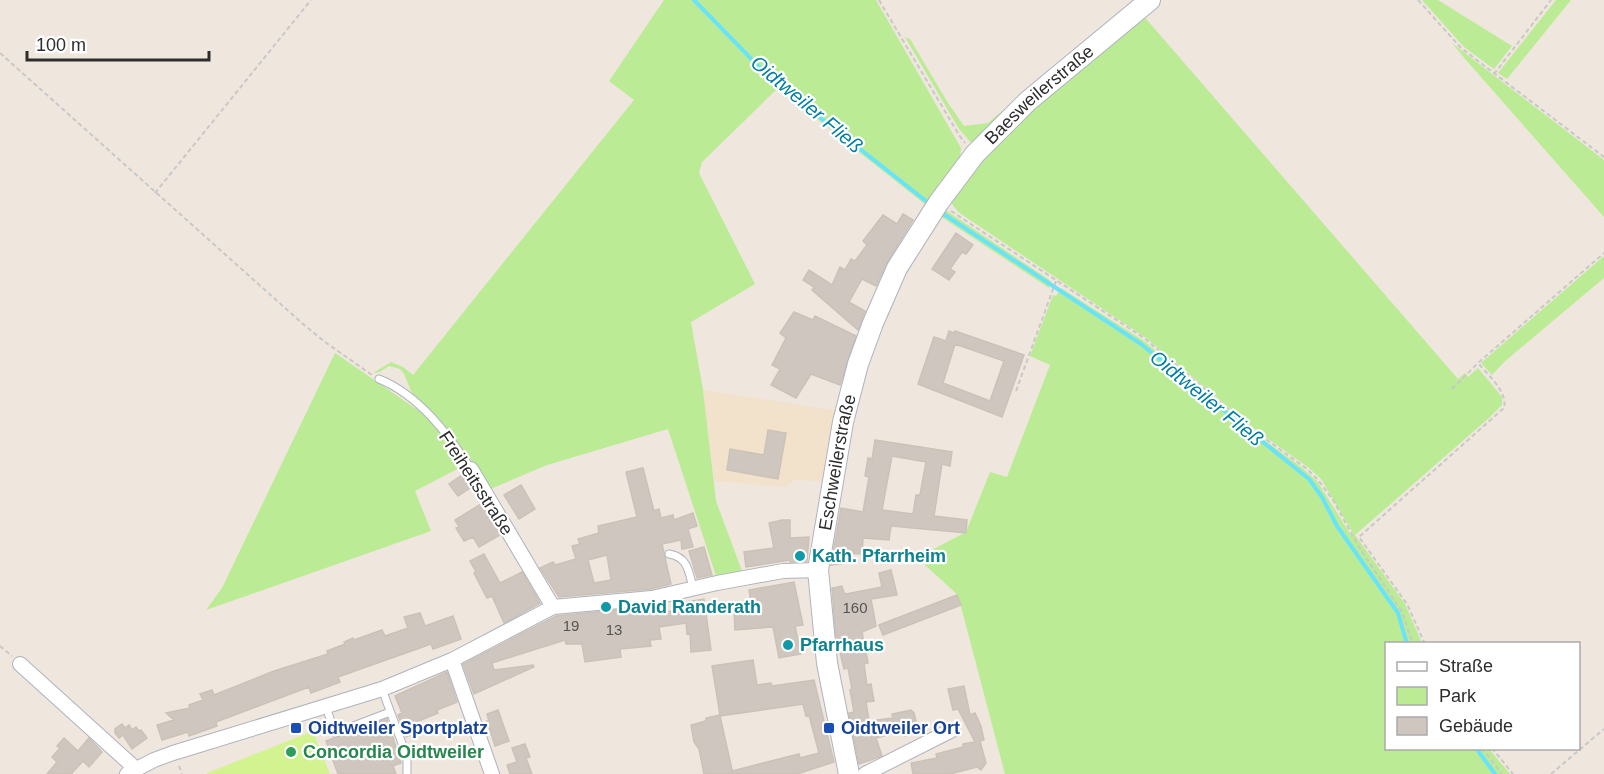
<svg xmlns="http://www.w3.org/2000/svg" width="1604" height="774" viewBox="0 0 1604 774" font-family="Helvetica,sans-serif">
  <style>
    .education { fill: #f2e2cc }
    .green { fill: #bceb96 }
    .pitch { fill: #d3f391 }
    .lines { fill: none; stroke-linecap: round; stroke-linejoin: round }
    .stream { stroke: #68e3fa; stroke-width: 4 }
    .building { fill: #cfc7bf; stroke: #cbc2b7; stroke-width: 1.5; fill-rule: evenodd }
    .lane-casing { stroke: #aeb3bd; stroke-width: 9 }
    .street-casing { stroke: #aeb3bd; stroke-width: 16 }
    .secondary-casing { stroke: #aeb3bd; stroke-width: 22 }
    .path { stroke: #c8c8c8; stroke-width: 2; stroke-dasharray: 4.5 3; stroke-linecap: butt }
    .lane { stroke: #fff; stroke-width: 7 }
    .street { stroke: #fff; stroke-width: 14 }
    .secondary { stroke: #fff; stroke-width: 20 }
    .culture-dot { fill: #0f9aa8; stroke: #fff; stroke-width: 2 }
    .transit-dot { fill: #1a4fb4; stroke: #fff; stroke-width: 2 }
    .leisure-dot { fill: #2e9e5b; stroke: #fff; stroke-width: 2 }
    .labels { text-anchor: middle; stroke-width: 4.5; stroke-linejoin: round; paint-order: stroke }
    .number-label { font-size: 15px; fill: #565452 }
    .street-label { font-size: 18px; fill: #2d2d2d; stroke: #fff }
    .culture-label { font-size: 18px; font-weight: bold; fill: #0d838f; stroke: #fff; text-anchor: start }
    .transit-label { font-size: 18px; font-weight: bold; fill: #164399; stroke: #fff; text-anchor: start }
    .leisure-label { font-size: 18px; font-weight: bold; fill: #27864d; stroke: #fff; text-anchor: start }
    .water-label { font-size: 20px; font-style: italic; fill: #017ea5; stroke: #fff }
  </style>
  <rect width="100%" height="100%" fill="#efe6de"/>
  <path class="education" d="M703,390L835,410L821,482L796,479L786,487L714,481Z"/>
  <path class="green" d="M664,0H876L961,148L960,160L926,205L778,88L702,162L699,173L755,284L691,322L703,390L716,501L742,571L716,576L668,429L547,465L488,490L472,462L445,428L414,398L404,374L400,369L389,366L380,372L373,373L391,362L403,367L413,375L634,100L609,81Z
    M1134,0H1141L975,147L959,129L905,37L910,39L948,103L964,126L988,123Z
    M1422,0H1438L1512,46L1494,69L1464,47Z
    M1556,0H1571L1507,79L1498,73Z
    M1141,13L1458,379L1465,373L1468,377L1478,368L1502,397V405L1490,417L1355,535L1405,604L1422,643L1386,644V748L1489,749L1510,774H1005L958,595L925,565L928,552L966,532L990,472L1007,477L1050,365L1030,356L1053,295L1056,296L1061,288L1144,341L1256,434L1300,466L1317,481L1351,535H1354L1321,479L1309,468L1257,431L1146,338L976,224C966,217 955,212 950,200L995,142Z
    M1452,43L1604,160V217L1466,60Z
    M944,209L1051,281L1049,288L943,218L939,215Z
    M1604,256V278L1504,362L1492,375L1481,363Z
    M335,353L422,413L448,440L465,465L415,491L431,531L206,610L222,588Z"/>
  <path class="pitch" d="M313,731L330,774H207V773Z"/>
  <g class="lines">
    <path class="stream" d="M694,0L770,78L926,201
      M942,213L1141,344L1309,479L1322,497L1337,526L1398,613L1407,644
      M1476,748L1495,774"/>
  </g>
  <path class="building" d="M903,214L913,220L887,262L876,286L862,279L849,302L865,311L858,330L812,290L814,287L803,280L809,270L832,285L840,267L845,270L851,259L855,261L867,245L863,241L883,215L897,224Z
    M956,233L973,245L966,254L962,252L950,269L955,272L949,280L932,269Z
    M794,312L813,320L815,316L856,336L840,385L811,374L796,398L771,385L780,369L772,365L786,338L780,333Z
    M949,331L954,333L955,331L1024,355L1002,417L918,384L934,337L946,341ZM955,344L1004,361L990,401L943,383Z
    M768,430L786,433L778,479L727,470L730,449L764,455Z
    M875,440L952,452L950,466L942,464L934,516L967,520L966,533L891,526L889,540L863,538L862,554L847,553L846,563L831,565L841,508L863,512L869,477L865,476L868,458L872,459ZM892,456L926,462L920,495H916L913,514L882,510Z
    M643,468L654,511L659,509L661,518L673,515L674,520L693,513L697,526L688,529L693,547L682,549L681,540L662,544L671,584L651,589L559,597L540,568L553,562L555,565L576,559L572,546L580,544L578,539L599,533L598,526L637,517L626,472ZM607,555L611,580L594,583L588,560Z
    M462,475L470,488L458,496L449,484Z
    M521,485L535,509L519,519L504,495Z
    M481,504L500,535L479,547L473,537L464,541L456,528L459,527L455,520Z
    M782,520H790V538L809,537L807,561L790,562V560L746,567L744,552L774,548L769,523Z
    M704,547L712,575L697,578L689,551Z
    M484,554L500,583L522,572L540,603L504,623L492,596L487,598L474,573L476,572L470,561Z
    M891,570L897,595L871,599L876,626L862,632L868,663L864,664L867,685L871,684L874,701L866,702L869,721L893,718L892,714L911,710L914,713L919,733L904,736L903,731L876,738L882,756L859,764L849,713L854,712L850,690L852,689L848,668L844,669L836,636L832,588L842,586L844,593L846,594L882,587L879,573Z
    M794,582L803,625L795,626L801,654L779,658L773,627L735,630L734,609L752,607L749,590Z
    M957,595L961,605L883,635L879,625Z
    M704,599L711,650L691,652L690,633L687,634L686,623L659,627L661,639L650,640L651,646L620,649L621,657L585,662L582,644H566L565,640L492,663L494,670L533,665L534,667L474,694L463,664L556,616L656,606L657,613L680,610L679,603Z
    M420,613L425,626L453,616L461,639L433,649L431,644L338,677L340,682L311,693L309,687L216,722L217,726L189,736L188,732L162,740L157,725L174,720L166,713L190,708L189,705L203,700L200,694L212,690L214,695L274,671L328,654L327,651L345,644L344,642L353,638L354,640L382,630L385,636L408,628L404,617Z
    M753,660L757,685L771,683L772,686L814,680L834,762L797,774H733L732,771L799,754L800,758L819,753L809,715L806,716L803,704L720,716L733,774H704L699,749L694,742L691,725L706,721V718L720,715L712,666Z
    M447,672L457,702L437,710L438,713L409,725L412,734L406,737L398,715L402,713L395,696Z
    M964,686L970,715L975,713L981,726L984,740L980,741L986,763L981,770L977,767L950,774H913L911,763L937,758L936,754L963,747V744L975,742L958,709L953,710L948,689Z
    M498,710L509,741L495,746L487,721H489L487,714Z
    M387,719L401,763L393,766L396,774H338L326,741Z
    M122,724L125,728L129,725L132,730L136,727L139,731L141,730L147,738L132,749L123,735L119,738L115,733V729Z
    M64,738L78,751L89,738L102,752L89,767L83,761L71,774H47L57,762L52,757L60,748L57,746Z
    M525,744L530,757L526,758L532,774H510L507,765L517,762L512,748Z"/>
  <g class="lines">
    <g class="lane-casing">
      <path id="lane" d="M379,379C419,395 448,434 471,469
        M669,554C688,557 689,572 693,588
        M382,689L407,757V774
        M326,707L335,733L390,712"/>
    </g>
    <g class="street-casing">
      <path id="street" d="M471,469L553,607
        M452,660L492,774
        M20,664L136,769
        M127,774L154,760L173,753L382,689L452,660L553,607L652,598L717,583L783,571L818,570
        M865,774L952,730"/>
    </g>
    <g class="secondary-casing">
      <g id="secondary">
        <path id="s1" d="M849,774L827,663L818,570L843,422L858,364L873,323L897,268L939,202L975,154L1028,101L1150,0"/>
      </g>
    </g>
    <path class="path" d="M879,0L959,135L965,143
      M1418,0L1461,48L1604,157
      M0,53L303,324L325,342L372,375
      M1494,74L1551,0
      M155,193L311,0
      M951,211L1144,338L1256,432L1307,469L1318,480L1333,500L1359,547L1402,612L1413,644
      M1452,389L1477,364
      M1016,391L1056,281
      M1425,644L1407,604L1359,537L1504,408C1508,392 1488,375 1478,363L1604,253
      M0,646L12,656
      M1482,748L1502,774
      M1492,748L1513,774
      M179,766L182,774
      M1551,774L1604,729"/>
    <use href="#lane" class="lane"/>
    <use href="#street" class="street"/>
    <use href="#secondary" class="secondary"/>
  </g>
  <g class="culture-dot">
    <circle cx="800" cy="556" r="6"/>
    <circle cx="606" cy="607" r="6"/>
    <circle cx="788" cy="645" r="6"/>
  </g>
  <g class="transit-dot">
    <rect x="290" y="722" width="12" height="12" rx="3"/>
    <rect x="823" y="722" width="12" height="12" rx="3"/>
  </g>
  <circle class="leisure-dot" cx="291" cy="752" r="6"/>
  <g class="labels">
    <g class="number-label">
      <text x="855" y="613">160</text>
      <text x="571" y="631">19</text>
      <text x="614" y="635">13</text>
    </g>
    <g class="street-label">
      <text dy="6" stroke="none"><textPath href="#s1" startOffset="746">Baesweilerstraße</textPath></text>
      <text dy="6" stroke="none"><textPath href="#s1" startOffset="316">Eschweilerstraße</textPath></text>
      <text transform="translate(476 483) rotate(57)" y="6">Freiheitsstraße</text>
    </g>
    <g class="culture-label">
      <text x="812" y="562">Kath. Pfarrheim</text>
      <text x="618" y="613">David Randerath</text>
      <text x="800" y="651">Pfarrhaus</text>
    </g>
    <g class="transit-label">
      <text x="308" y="734">Oidtweiler Sportplatz</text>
      <text x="841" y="734">Oidtweiler Ort</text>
    </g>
    <g class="leisure-label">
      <text x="303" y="758">Concordia Oidtweiler</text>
    </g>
    <g class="water-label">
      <text transform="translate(807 104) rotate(40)" y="7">Oidtweiler Fließ</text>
      <text transform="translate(1207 398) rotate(39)" y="7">Oidtweiler Fließ</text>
    </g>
  </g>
  <rect x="1385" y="642" width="195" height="108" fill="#ffffff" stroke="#ababab" stroke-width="1.5"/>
  <rect x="1397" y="662" width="30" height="9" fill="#ffffff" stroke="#ababab" stroke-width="1.5"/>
  <text x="1439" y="672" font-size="18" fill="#2d2d2d">Straße</text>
  <rect x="1397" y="687" width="30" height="18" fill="#bceb96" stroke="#ababab" stroke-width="1.5"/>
  <text x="1439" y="702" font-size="18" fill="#2d2d2d">Park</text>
  <rect x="1397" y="717" width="30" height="18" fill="#cfc7bf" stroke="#ababab" stroke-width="1.5"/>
  <text x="1439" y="732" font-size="18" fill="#2d2d2d">Gebäude</text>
  <path d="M27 51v9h182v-9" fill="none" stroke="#2d2d2d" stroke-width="3"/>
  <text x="36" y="51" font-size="18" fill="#2d2d2d" stroke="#ffffff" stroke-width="4.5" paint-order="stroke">100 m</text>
</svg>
